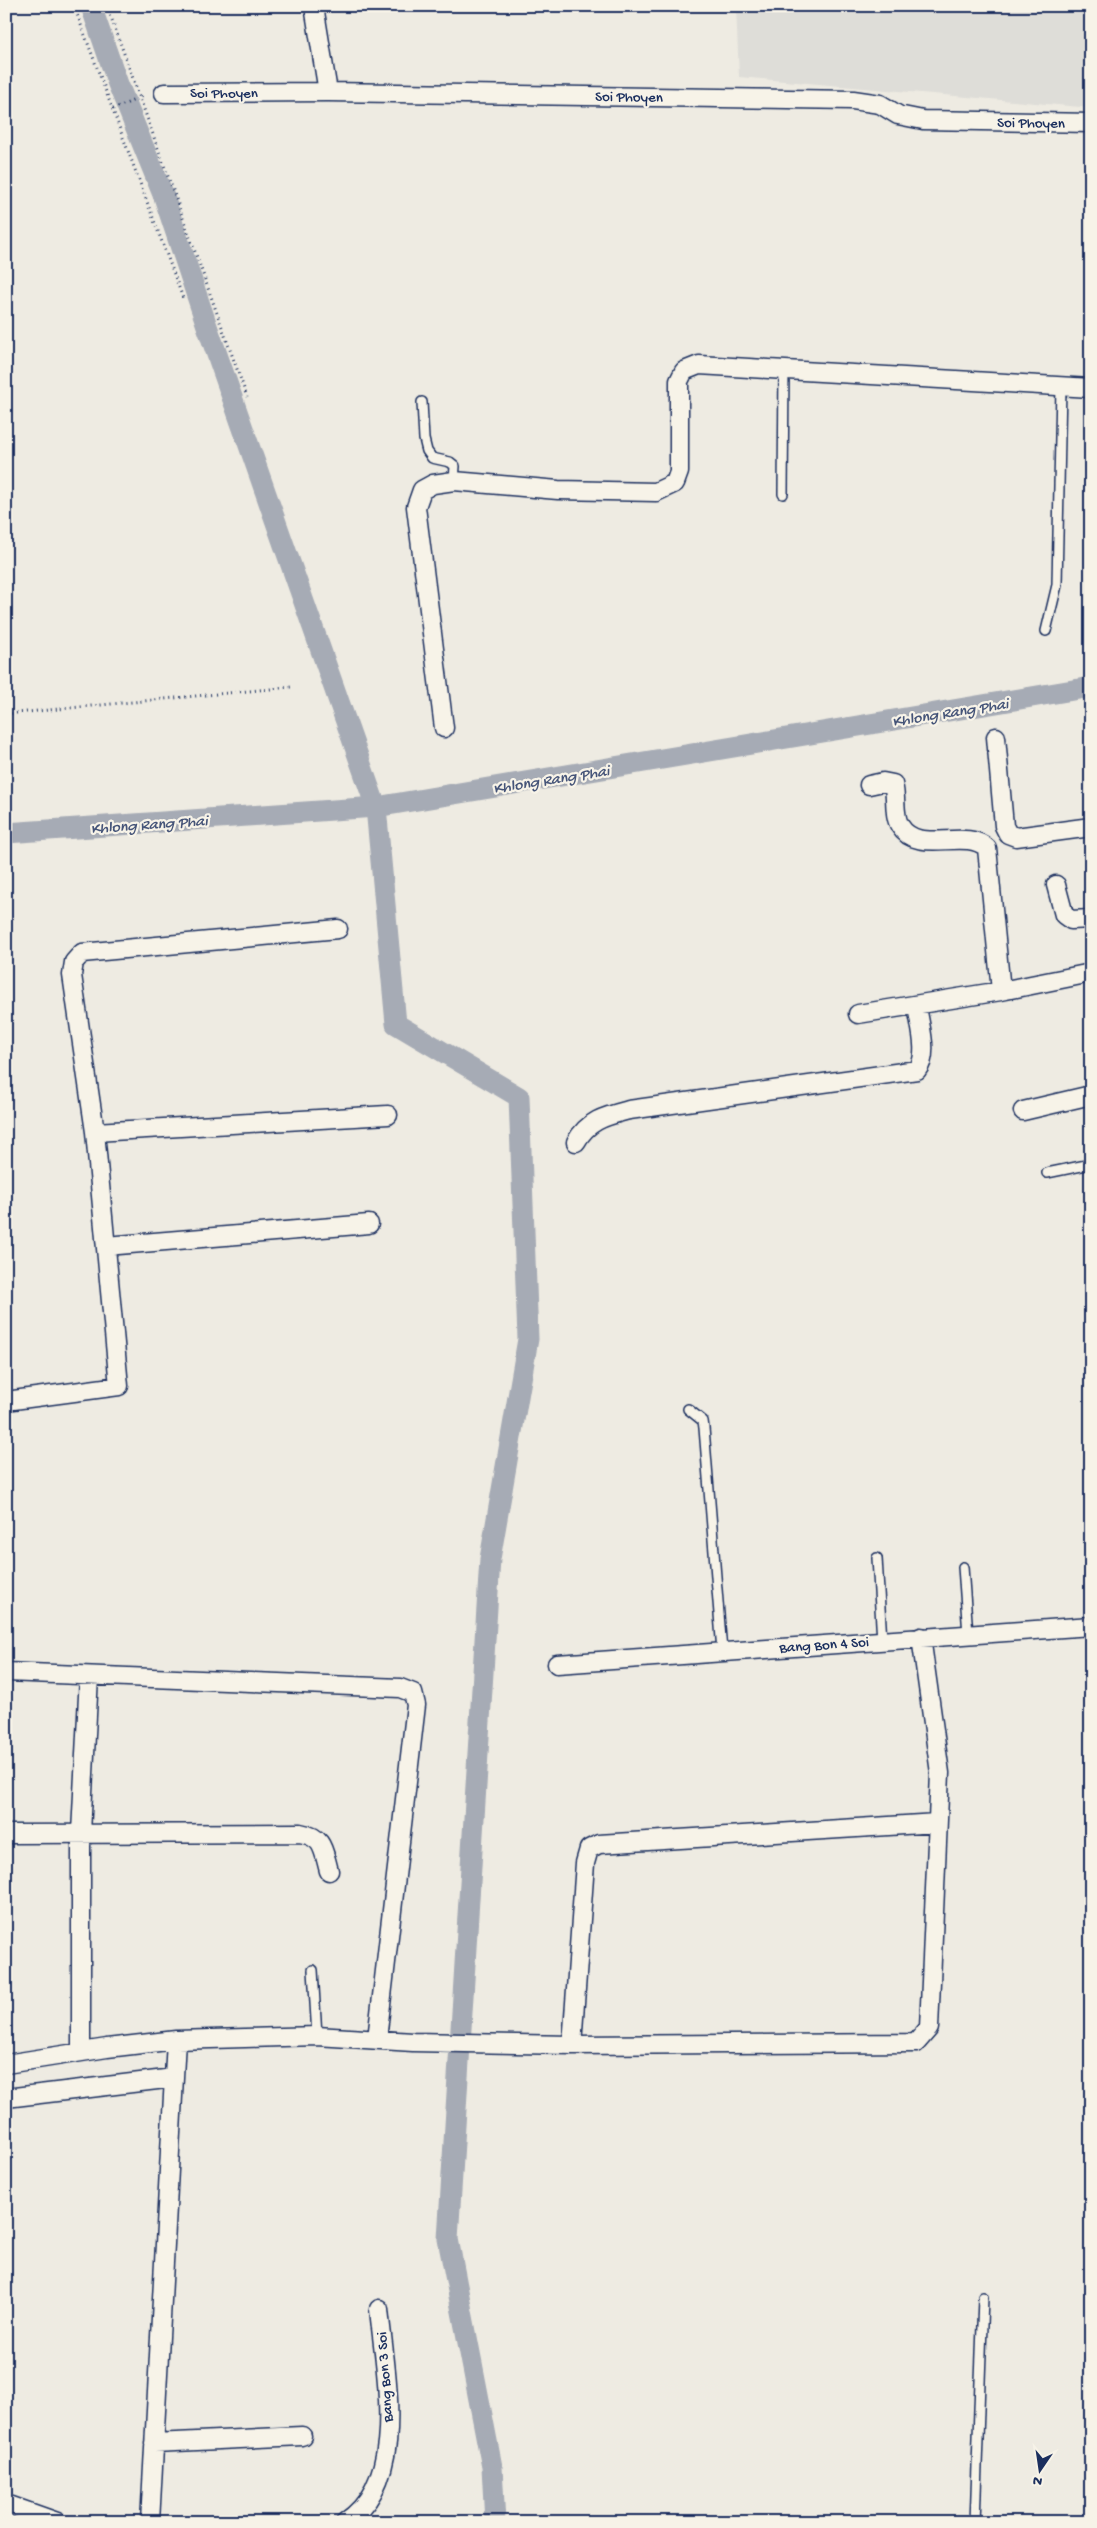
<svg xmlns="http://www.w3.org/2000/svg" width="1097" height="2528" viewBox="0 0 1097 2528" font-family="'Gochi Hand',sans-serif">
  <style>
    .built { fill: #deddd8 }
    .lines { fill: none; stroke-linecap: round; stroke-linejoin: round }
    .canal { stroke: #a6abb5; stroke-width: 21 }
    .lane-casing { stroke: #1b2f5e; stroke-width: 12 }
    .street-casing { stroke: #1b2f5e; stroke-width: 21 }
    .path { stroke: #1b2f5e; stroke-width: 3; stroke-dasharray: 1 4; stroke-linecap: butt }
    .lane { stroke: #f7f3e8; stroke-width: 9 }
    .street { stroke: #f7f3e8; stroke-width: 18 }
    .labels { text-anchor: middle; stroke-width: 4.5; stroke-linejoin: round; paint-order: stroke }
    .street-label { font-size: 15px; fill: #1b2f5e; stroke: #f7f3e8 }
    .water-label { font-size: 16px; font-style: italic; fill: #455478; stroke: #f7f3e8 }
  </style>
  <rect width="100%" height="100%" fill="#eeebe2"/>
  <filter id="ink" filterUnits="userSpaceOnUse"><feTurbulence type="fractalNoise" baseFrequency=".02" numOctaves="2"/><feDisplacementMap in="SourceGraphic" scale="10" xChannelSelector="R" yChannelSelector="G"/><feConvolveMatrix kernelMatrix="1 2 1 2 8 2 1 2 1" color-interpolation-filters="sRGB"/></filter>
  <g filter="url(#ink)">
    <path class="built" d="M736,6H1091V108L739,77Z"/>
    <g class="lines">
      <path class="canal" d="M91,6L118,84L164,197L207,326L376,807L396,1024L519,1097L528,1339L490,1559L448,2239L492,2467L495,2522
        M6,833L376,807L1091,687"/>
      <g class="lane-casing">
        <path id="lane" d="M422,402L424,439L427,451L432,458L450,462L455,466L454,481
          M783,494L784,369
          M1046,631L1057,585L1061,387
          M1047,1173L1091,1164
          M688,1409L703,1421L704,1428L722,1651
          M877,1558L882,1641
          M963,1567L968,1634
          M313,1970L317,2036
          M975,2522L983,2297"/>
      </g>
      <g class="street-casing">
        <path id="street" d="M314,6L328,92
          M164,93L328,92L853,100L880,104L898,115L923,120L1091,123
          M444,728L416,507L422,490L433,484L454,481L558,490L656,492L675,483L679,472V381L684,371L699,365L1091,388
          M996,737L1004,826L1008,834L1016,837L1091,827
          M869,785L883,782L893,784C897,797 893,815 900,826C918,856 965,827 987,848L1001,991
          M1056,885L1064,915L1071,920L1091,919
          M858,1014L1001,991L1091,973
          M1023,1111L1091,1095
          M95,1132L388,1115
          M576,1142C588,1120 606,1116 629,1110L917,1070C930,1055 919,1024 917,1005
          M106,1246L369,1224
          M6,1401L119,1386L95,1132L72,975L74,962L82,953L338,929
          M557,1664L1091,1626
          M6,1672L400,1688L413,1693L416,1705L377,2039
          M6,1834L300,1833C324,1837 323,1850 329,1871
          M572,2045L585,1863L589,1849L599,1844L937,1823
          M81,2052V1833L89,1676
          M6,2064L107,2048L176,2040L317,2036L413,2042L572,2045L916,2043L929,2028L940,1773L921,1637
          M6,2098L174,2078
          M154,2443L302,2436
          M6,2504L57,2522
          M150,2522L176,2040
          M345,2522C409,2481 385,2373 379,2309"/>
      </g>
      <path class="path" d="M74,6L184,301
        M107,6L247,397
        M113,109L142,97
        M6,714L291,687"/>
      <use href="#lane" class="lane"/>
      <use href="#street" class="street"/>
    </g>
  </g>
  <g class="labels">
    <g class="street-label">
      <text x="224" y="97">Soi Phoyen</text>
      <text transform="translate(629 96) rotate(1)" y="5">Soi Phoyen</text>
      <text transform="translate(1031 122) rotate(1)" y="5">Soi Phoyen</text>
      <text transform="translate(824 1644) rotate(-4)" y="5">Bang Bon 4 Soi</text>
      <text transform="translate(384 2377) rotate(-94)" y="5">Bang Bon 3 Soi</text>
    </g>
    <g class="water-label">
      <text transform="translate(950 711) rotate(-9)" y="6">Khlong Rang Phai</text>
      <text transform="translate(551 778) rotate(-9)" y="6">Khlong Rang Phai</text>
      <text transform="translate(149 823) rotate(-4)" y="6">Khlong Rang Phai</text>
    </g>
  </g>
  <rect width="1097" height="2528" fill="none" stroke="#f7f3e8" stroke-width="25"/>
  <rect x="12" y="12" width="1072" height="2503" fill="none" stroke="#1b2f5e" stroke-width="2" filter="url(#ink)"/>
  <g transform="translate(1040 2470) rotate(193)" stroke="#f7f3e8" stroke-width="4" paint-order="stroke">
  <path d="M0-4L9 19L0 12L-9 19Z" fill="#1b2f5e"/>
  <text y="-8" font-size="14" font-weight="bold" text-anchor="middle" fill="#1b2f5e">N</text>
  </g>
</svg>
